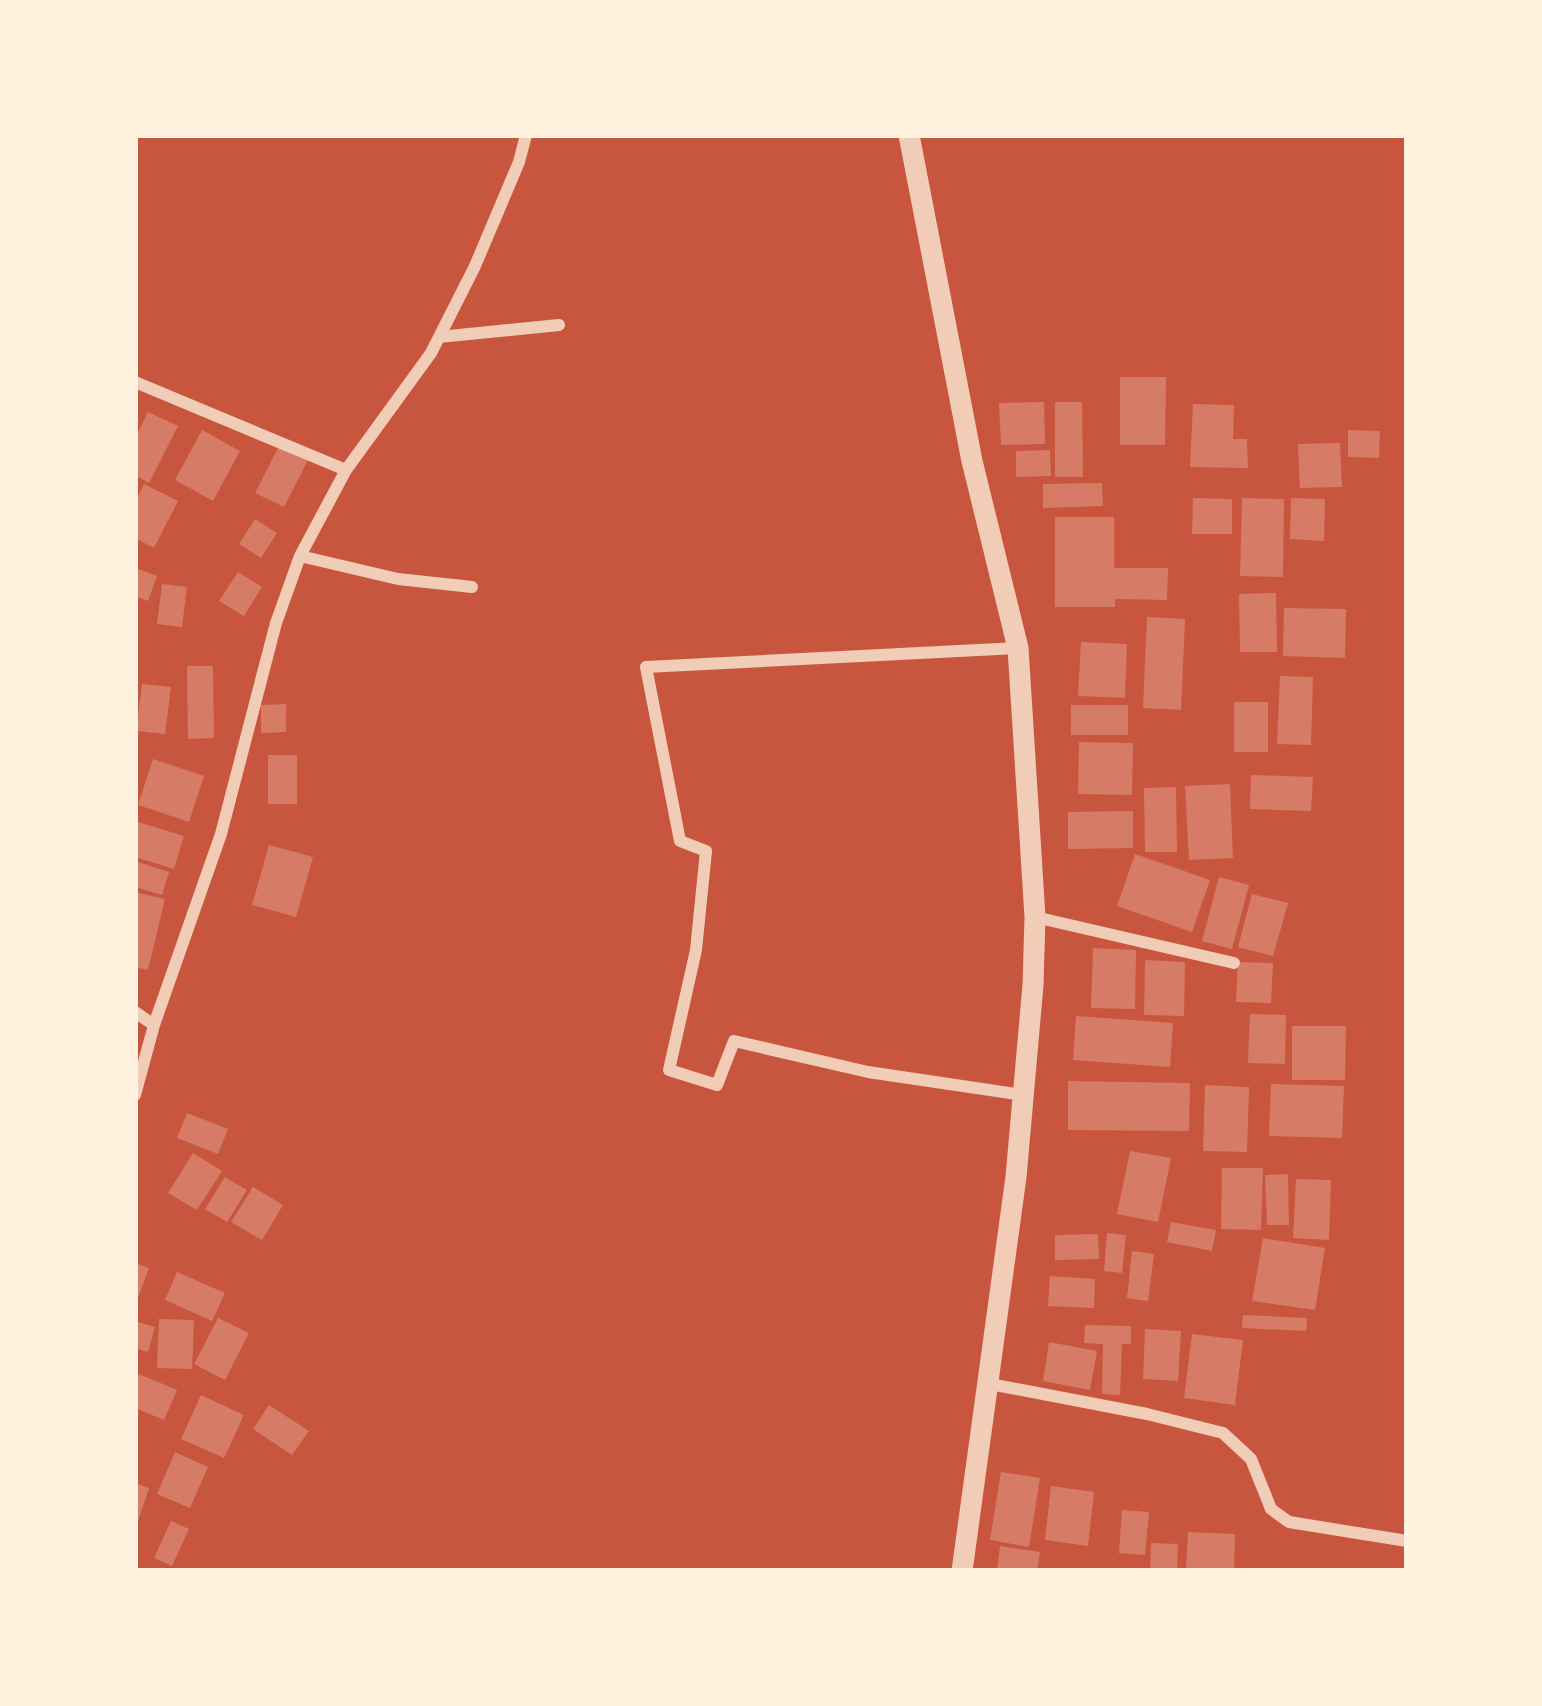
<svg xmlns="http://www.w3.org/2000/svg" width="1542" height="1706" viewBox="0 0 1542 1706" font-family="Roboto,sans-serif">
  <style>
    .building { fill: #d67c66 }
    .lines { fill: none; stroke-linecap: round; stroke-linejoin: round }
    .minor { stroke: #f1ccb7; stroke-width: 12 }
    .tertiary { stroke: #f1ccb7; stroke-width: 21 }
  </style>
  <rect width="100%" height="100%" fill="#c8553d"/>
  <path class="building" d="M1120,377H1166L1165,445H1120Z
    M1044,402L1045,444L1001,445L999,403Z
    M1055,402H1082L1083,477H1055Z
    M1193,404L1234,405L1233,439H1247L1248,468L1190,467Z
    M148,412L178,426L149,483L135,475V438Z
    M202,430L240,451L213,501L175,480Z
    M1348,430L1380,431L1379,458L1348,457Z
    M1340,443L1342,487L1300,488L1298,444Z
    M279,446L308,460L284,507L255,493Z
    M1050,450L1051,476L1016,477V451Z
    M1102,483L1103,506L1043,508V484Z
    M144,484L178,501L154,548L135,538V502Z
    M1193,498L1232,499V534H1192Z
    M1242,498L1284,499L1283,577L1240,576Z
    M1291,498L1325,499L1324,541L1290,539Z
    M1055,517H1114V568H1168L1167,600L1115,599V607H1055Z
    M255,519L277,533L261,558L239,544Z
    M135,568L157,576L148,601L135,596Z
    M238,572L262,587L244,616L219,601Z
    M162,584L187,587L182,627L157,624Z
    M1276,593L1277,652H1240L1239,594Z
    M1284,608L1346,609L1345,658L1283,656Z
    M1147,617L1185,619L1181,710L1143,708Z
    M1081,642L1127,644L1125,698L1078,696Z
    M187,666H213L214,738L188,739Z
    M1280,676L1313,677L1311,745L1277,744Z
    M142,684L171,687L165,734L136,731Z
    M1234,702H1268V752H1234Z
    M286,704V732L261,733V705Z
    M1071,705H1128V735H1071Z
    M1079,742L1133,743L1132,795L1078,794Z
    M268,755H297V804H268Z
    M153,759L204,776L189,822L138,805Z
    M1251,775L1313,777L1311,811L1250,809Z
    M1230,784L1233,858L1189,860L1185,786Z
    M1176,787L1177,852H1145L1144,788Z
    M1133,811V848L1068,849V812Z
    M135,821L184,836L174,869L135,857Z
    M269,845L313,857L296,917L252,905Z
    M1135,854L1210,880L1192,932L1117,906Z
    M135,861L169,872L162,895L135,887Z
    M1219,877L1249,885L1232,949L1202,941Z
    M135,892L165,899L148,970L135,967Z
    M1252,894L1288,903L1273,956L1238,947Z
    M1093,948L1136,950L1135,1009L1091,1008Z
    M1145,960L1185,962L1184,1016L1144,1015Z
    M1238,962L1273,963L1271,1003L1236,1002Z
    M1250,1014L1286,1015L1285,1064L1248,1063Z
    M1076,1016L1173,1023L1170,1067L1073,1060Z
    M1292,1026H1346L1345,1080H1292Z
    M1068,1081L1190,1083L1189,1131L1068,1130Z
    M1271,1084L1344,1086L1342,1138L1269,1136Z
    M1205,1085L1249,1087L1247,1152L1203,1151Z
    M187,1113L228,1129L218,1154L177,1138Z
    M1130,1151L1171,1158L1158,1222L1117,1214Z
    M193,1153L222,1171L197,1210L168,1193Z
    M1222,1168H1263L1261,1230L1221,1229Z
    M1288,1174L1289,1225H1267L1265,1175Z
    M225,1177L247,1190L227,1222L205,1209Z
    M1296,1179L1331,1180L1329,1240L1293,1238Z
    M253,1187L283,1205L262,1240L231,1222Z
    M1171,1222L1216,1230L1212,1251L1167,1242Z
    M1107,1233L1126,1235L1122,1273L1104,1271Z
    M1098,1234L1099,1259L1055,1260V1235Z
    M1263,1238L1325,1248L1315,1310L1252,1301Z
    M1132,1251L1154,1254L1148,1301L1127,1298Z
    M135,1263L149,1268L135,1306Z
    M177,1272L225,1293L212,1321L165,1300Z
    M1050,1276L1095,1279L1094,1308L1048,1306Z
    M1243,1315L1307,1318L1306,1331L1242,1328Z
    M218,1318L249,1333L225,1380L194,1364Z
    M159,1319L194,1320L192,1369L157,1368Z
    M135,1321L155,1327L148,1352L135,1348Z
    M1085,1325L1131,1326V1344H1122L1120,1395L1102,1394L1103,1344L1084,1343Z
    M1145,1329L1181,1331L1178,1381L1143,1379Z
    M1192,1334L1243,1340L1235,1405L1184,1398Z
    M1049,1342L1097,1351L1090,1390L1043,1381Z
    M139,1374L177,1390L164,1420L135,1408V1384Z
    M201,1395L244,1415L224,1458L181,1439Z
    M269,1405L309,1431L292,1455L253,1429Z
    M175,1452L208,1467L190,1508L157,1494Z
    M1001,1472L1040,1478L1029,1547L990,1540Z
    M135,1483L149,1488L136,1527H135Z
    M1051,1486L1094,1492L1088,1546L1045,1540Z
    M1122,1510L1149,1512L1145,1555L1119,1553Z
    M171,1521L189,1529L172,1566L154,1558Z
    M1188,1532L1235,1534L1234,1571H1186Z
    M1151,1543L1178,1544L1177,1571H1150Z
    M1000,1546L1040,1552L1037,1571H997Z"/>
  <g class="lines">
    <path class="minor" d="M439,337L559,325
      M135,382L346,470
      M300,556L398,579L472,587
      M1018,648L646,667L680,841L706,851L696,950L669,1070L717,1085L734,1041L868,1072L1023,1095
      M1035,917L1234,963
      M135,1012L154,1025
      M135,1095L154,1025L221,834L276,623L300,556L346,470L431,353L475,266L519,162L526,135
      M990,1384L1147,1414L1223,1433L1251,1459L1271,1509L1289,1522L1407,1541"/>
    <path class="tertiary" d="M909,135L972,461L1018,648L1035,917L1033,985L1016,1177L962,1571"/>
  </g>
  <rect width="1542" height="1706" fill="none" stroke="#fff3e0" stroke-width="276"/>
</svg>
